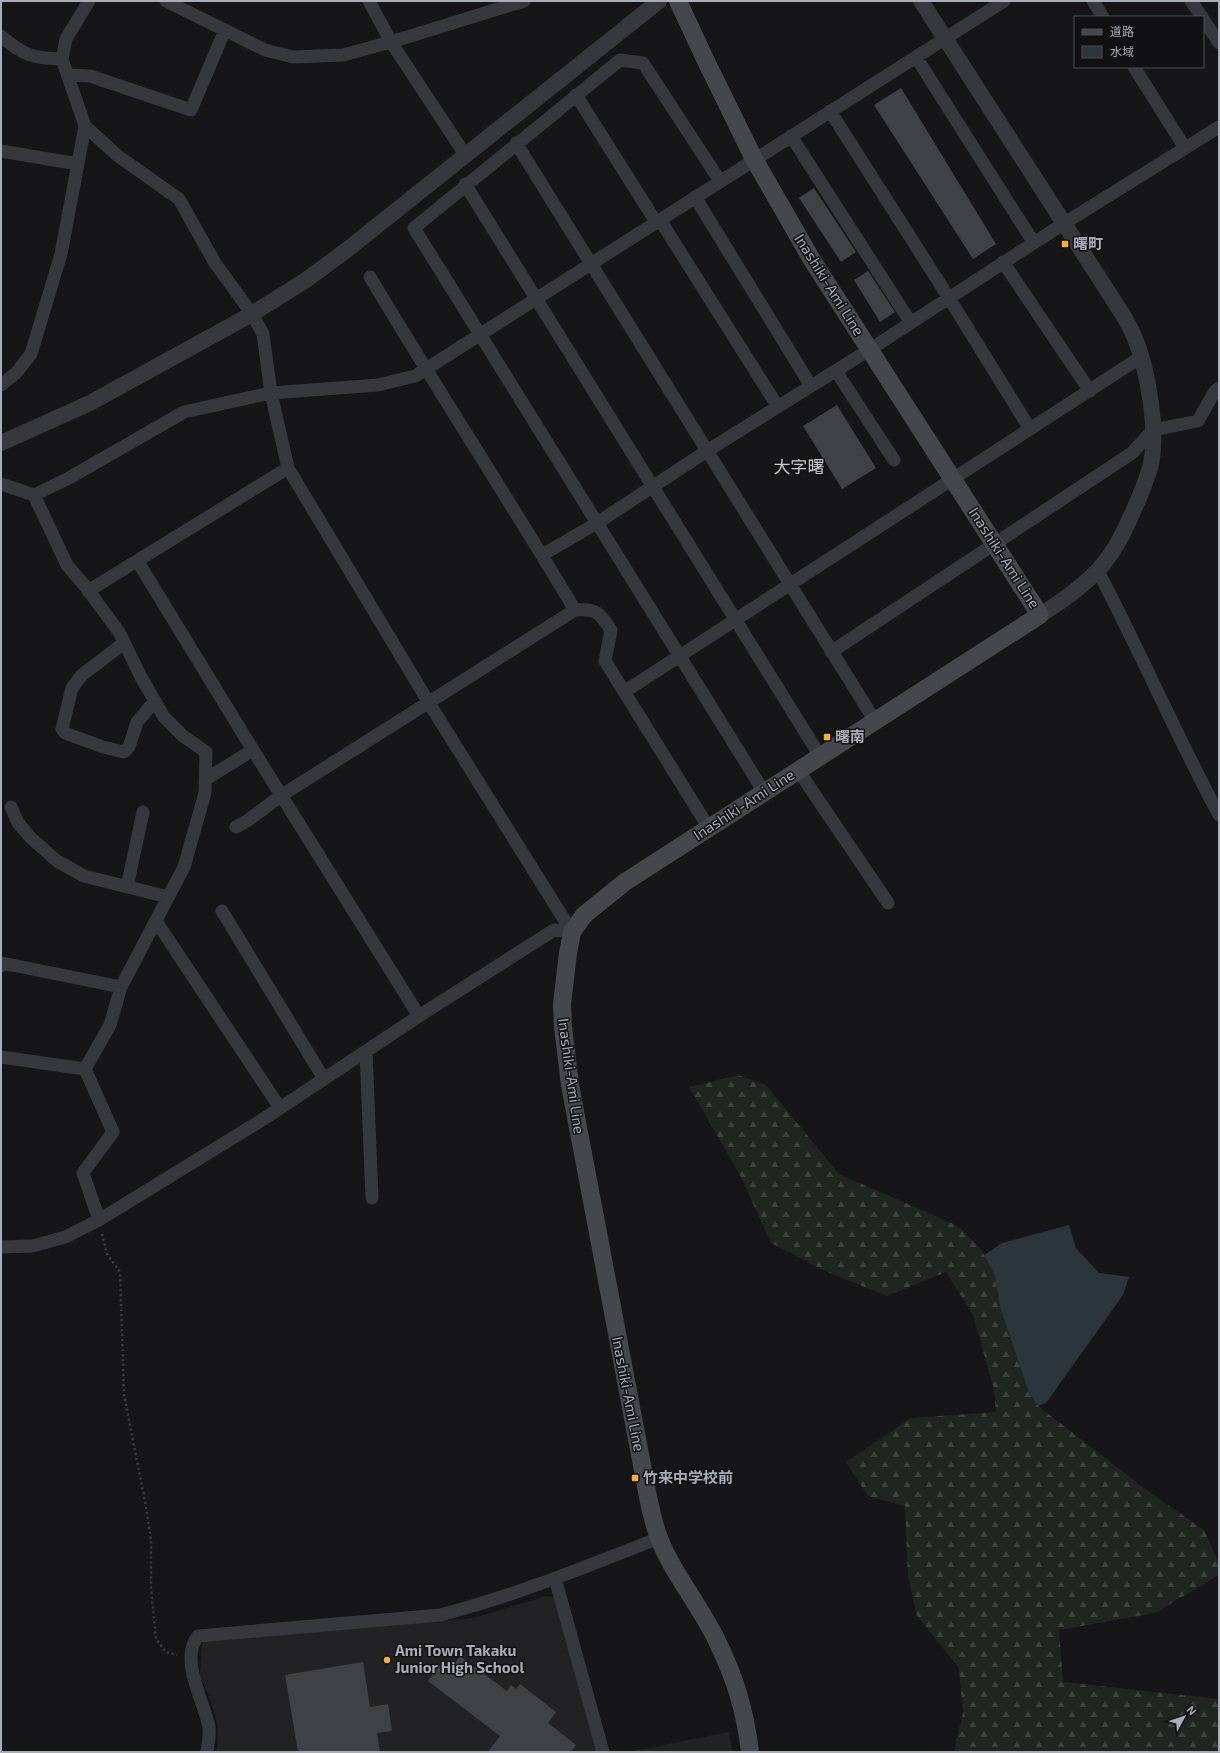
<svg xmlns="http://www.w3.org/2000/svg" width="1220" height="1753" viewBox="0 0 1220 1753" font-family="'Exo 2','Noto Sans JP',sans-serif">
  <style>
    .built { fill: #222225 }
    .forest { fill: url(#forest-firs) }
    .water { fill: #2c353c }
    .building { fill: #404145 }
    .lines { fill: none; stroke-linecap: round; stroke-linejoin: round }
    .path { stroke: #3d3f44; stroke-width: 2.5; stroke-dasharray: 2 3; stroke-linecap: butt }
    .minor { stroke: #37383d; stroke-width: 13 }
    .tertiary { stroke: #37383d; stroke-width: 16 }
    .secondary { stroke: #45474d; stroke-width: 18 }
    .poi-dot { fill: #f2b134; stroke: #111113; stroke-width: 1.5 }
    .labels { text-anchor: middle; stroke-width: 3; stroke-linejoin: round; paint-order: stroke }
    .poi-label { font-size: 15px; font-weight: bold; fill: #a8adb8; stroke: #111113; text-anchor: start }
    .street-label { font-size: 15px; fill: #a8adb8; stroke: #111113 }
    .quarter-label { font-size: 17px; fill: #c9ccd4; stroke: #111113 }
  </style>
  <defs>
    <pattern id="forest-firs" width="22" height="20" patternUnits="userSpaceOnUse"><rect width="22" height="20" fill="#1e261f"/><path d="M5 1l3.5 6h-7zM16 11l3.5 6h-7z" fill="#3c433d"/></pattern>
  </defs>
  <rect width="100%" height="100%" fill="#161618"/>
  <path class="built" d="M546,1596L556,1597L597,1752H217L218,1726L210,1699L200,1676L202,1644L205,1639L474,1618Z
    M729,1732L732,1752H628Z"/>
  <path class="forest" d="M738,1075L766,1085L839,1174L958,1226L981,1249L995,1276L1000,1307L1038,1406L1149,1492L1204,1530L1219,1563V1575L1155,1613L1059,1630L1063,1682L1219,1699V1752H954L963,1712L959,1668L917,1616L908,1576L905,1506L868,1496L846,1462L911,1418L996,1412L994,1390L973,1315L946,1272L887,1296L825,1271L771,1243L740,1175L689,1087Z"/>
  <path class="water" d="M1069,1225L1076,1248L1099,1273L1129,1277L1123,1295L1046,1403L1038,1406L1029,1392L1000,1307L995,1276L984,1255L1002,1243Z"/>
  <path class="building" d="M901,88L996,244L973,259L874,105Z
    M814,188L856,252L841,262L799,198Z
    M868,271L895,312L880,322L854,280Z
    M837,405L876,468L842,489L803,426Z
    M460,1656L507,1691L511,1685L516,1689L520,1684L556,1712L548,1723L576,1745L571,1752H488L500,1736L428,1681L442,1662L451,1668Z
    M363,1662L370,1707L388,1704L392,1731L377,1733L380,1752H298L285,1675Z"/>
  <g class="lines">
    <path class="path" d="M102,1234L107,1254L120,1272L124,1395L145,1501L151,1540V1588L156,1639L166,1652L177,1655"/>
    <path class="minor" d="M166,1L265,50L293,57L343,55L391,42L524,1
      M369,1L391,42L466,156
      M1093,1L1103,17
      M1191,1L1202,17
      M1203,19L1219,43
      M1,36C24,56 33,58 62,59
      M916,57L1034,243
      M1134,67L1185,148
      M68,75L90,76L191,110L225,30
      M576,95L656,222
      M830,111L949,298L1030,429
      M85,126L118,156L179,199L215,263L252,314L263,334L271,393L288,468L429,703L572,932
      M791,136L911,323
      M516,143L875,721
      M1,151L78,164
      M720,181L643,63L620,60L414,228L764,792
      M465,184L820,756
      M695,197L811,386
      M660,220L778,407
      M1003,262L1090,391
      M370,277C437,389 508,498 575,610
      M836,371L894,460
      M1,385L16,373L31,354L61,254L85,126L62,59L66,39L89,1
      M1,484L34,495L69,478L184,412L271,393L378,385L415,376L1004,1
      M34,495L67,565L85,586L119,632L141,677L164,717L183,736L206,752L205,793L184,867L121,987L110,1025L85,1069L113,1132L83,1173L99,1220
      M542,555L597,523L707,451L869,350L1063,224L1219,127
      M138,562L253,750
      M1098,571C1140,651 1176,735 1219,815
      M88,591L288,468
      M124,643L82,675L72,688L62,729L65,733L103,747L124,752L129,747L137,722L155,701
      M831,652L1132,453L1153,430L1198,421L1215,391L1219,388
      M624,692L1141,357
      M798,770L888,903
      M206,779L253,750L419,1016
      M11,807L18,823L31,838L57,861L84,876L168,897
      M236,827L247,821L282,795L575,610C596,608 600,613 611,630L605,661L709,828
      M127,887L143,812
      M222,911L324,1079
      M156,921L280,1108
      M1,966L2,963L121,987
      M366,1051L372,1198
      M1,1057L85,1069
      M1,1247L33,1246L65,1237L99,1220L262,1120L419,1016L554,930L572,932
      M555,1578L603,1752
      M207,1752C208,1744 210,1735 209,1727C204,1701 179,1660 198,1636L440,1615C515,1596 587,1566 659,1538"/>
    <path class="tertiary" d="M921,1L1123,315C1127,322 1131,329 1134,336C1148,369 1159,433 1150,468C1145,484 1138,501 1131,516C1122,536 1113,554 1098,570C1081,588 1061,602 1040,615
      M1,443L90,403L252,314L306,280L348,249L659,1"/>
    <path class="secondary" d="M678,1L705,59L754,159L812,260L1040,615L625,882L584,915L572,932L568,953L562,1004L563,1027L570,1085L648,1497C651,1511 654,1525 659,1538C673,1574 699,1604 716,1639C735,1677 745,1710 750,1752"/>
  </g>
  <g class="poi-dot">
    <rect x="1061" y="240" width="8" height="8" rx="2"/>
    <rect x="823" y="733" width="8" height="8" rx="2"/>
    <rect x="631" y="1474" width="8" height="8" rx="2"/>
    <circle cx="387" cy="1660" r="4"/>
  </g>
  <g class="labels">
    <g class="poi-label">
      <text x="1073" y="249">曙町</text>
      <text x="835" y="742">曙南</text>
      <text x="643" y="1483">竹来中学校前</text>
      <text x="395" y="1656">Ami Town Takaku<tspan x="395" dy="17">Junior High School</tspan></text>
    </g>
    <g class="street-label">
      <text transform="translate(829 285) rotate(58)" y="5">Inashiki-Ami Line</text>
      <text transform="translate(1004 558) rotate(57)" y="5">Inashiki-Ami Line</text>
      <text transform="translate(744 805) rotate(-33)" y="5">Inashiki-Ami Line</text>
      <text transform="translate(571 1076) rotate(82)" y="5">Inashiki-Ami Line</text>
      <text transform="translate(628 1394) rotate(79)" y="5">Inashiki-Ami Line</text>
    </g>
    <g class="quarter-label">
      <text x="799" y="473">大字曙</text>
    </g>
  </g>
  <rect width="1220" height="1753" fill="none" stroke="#a8adb8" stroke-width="4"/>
  <rect x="1074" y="16" width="130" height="52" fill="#111113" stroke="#4d4f55"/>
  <rect x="1082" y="29" width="20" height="6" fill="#45474d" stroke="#4d4f55"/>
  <text x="1110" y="36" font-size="12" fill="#a8adb8">道路</text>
  <rect x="1082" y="46" width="20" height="12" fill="#2c353c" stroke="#4d4f55"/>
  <text x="1110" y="56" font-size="12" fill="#a8adb8">水域</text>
  <g transform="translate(1184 1717) rotate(50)" stroke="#111113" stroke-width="3" paint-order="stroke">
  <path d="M0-3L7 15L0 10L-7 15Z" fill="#a8adb8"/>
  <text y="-6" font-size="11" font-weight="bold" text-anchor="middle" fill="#a8adb8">N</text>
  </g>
</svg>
